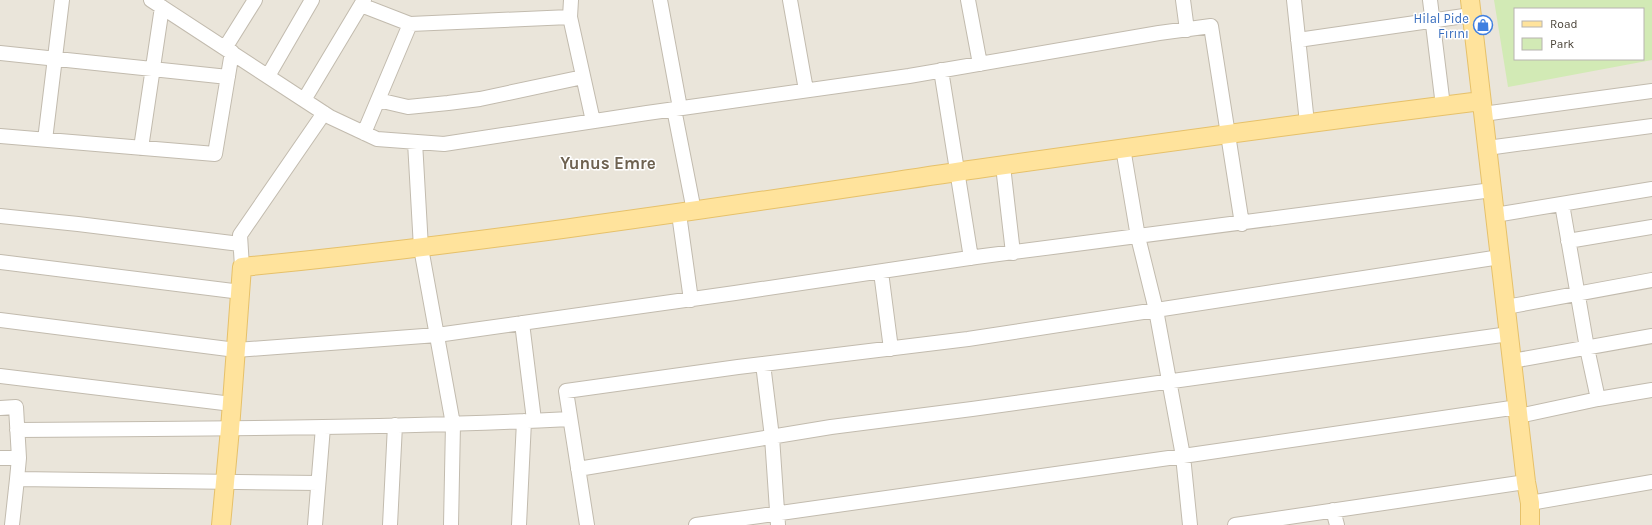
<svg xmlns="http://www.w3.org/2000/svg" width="1652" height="525" viewBox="0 0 1652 525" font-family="Karla,sans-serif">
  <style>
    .residential { fill: #eae5da; fill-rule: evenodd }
    .green { fill: #d2eab5; fill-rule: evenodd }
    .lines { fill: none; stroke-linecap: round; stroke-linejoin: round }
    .minor-casing { stroke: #c2bbae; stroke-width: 16 }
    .major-casing { stroke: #e6c16a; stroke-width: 20 }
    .minor { stroke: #fff; stroke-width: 14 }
    .major { stroke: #ffe39c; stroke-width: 18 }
    .labels { text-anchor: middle; stroke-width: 3; stroke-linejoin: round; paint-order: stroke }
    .shop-label { font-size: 13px; fill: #366cbe; stroke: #fff; text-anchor: end }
    .district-label { font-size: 17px; font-weight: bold; fill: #6e6250; stroke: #fff }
  </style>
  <rect width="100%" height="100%" fill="#f6f3ec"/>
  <path class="residential" d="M0,0H1652V525H0ZM1515,9H1643V59H1515Z"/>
  <path class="green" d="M1494,0H1652V60L1508,87ZM1515,9H1643V59H1515Z"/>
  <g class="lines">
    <g class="minor-casing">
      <path id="minor" d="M151,0L330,117L377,139L444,144L647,113L909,76L1159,33L1211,26L1242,224
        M571,0L570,17L593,121
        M660,0L680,108
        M790,0L806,90
        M968,0L980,64
        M1183,0L1187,30
        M1294,0L1307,123
        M1430,0L1443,106
        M361,5L410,24L570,17
        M1298,40L1471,15
        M225,48L255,0
        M0,53L228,77
        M941,70L971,258
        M268,76L312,0
        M304,100L364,0
        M378,100L408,107L448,103L480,99L583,77
        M674,109L694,211
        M1483,114L1652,91
        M364,133L410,24
        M0,136L215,154L232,52
        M45,140L62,0
        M415,142L421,248L453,424L451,525
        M141,148L162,7
        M1123,148L1138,237L1156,310L1183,456L1190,525
        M1487,148L1652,126
        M1003,166L1013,253
        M1562,204L1587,348L1598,399
        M679,214L691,300
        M1495,215L1652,189
        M0,216L78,224L240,244
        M1568,241L1652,227
        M0,262L241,292
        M242,267L240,235L324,113
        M881,272L891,349
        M1506,307L1652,280
        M0,320L236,350L437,335L735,293L976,257L1492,190
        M522,323L534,420
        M1512,361L1652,336
        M763,364L772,437L778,525
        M0,376L232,404
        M0,408L16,407L19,458
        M1519,416L1598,399L1652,390
        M17,430C202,429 386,428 570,419
        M0,458H19L17,479L318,483
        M578,469L831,427L972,409L1509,334
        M1530,503L1652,482
        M1333,510L1337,525
        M12,525L17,479
        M315,525L323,427
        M390,525L395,425
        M519,525L524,421
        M587,525L566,391L738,367L968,339L1500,257
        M696,525L1183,456L1518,407
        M1235,525L1526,482"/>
    </g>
    <g class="major-casing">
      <path id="major" d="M1470,0L1526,482L1530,503V525
        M221,525L230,429L242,267C488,243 733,205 977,169C1145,145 1313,122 1481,101"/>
    </g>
    <use href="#minor" class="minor"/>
    <use href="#major" class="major"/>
  </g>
  <defs>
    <g id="shop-ring" transform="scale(1)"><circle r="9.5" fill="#fff" stroke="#3f7fe0" stroke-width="1.5"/><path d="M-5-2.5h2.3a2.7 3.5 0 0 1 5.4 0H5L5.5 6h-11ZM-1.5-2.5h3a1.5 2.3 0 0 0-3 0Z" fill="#3f7fe0"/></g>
  </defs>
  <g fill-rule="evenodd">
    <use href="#shop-ring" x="1483" y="25"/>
  </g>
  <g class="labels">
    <g class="shop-label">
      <text x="1469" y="23">Hilal Pide<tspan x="1469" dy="15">Fırını</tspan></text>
    </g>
    <g class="district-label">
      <text x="608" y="169">Yunus Emre</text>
    </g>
  </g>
  <rect x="1514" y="8" width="130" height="52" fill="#ffffff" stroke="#b7b4b0"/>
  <rect x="1522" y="21" width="20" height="6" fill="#ffe39c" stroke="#b7b4b0"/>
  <text x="1550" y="28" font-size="12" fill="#4b4439">Road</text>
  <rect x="1522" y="38" width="20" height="12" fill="#d2eab5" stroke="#b7b4b0"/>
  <text x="1550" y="48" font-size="12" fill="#4b4439">Park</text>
</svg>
